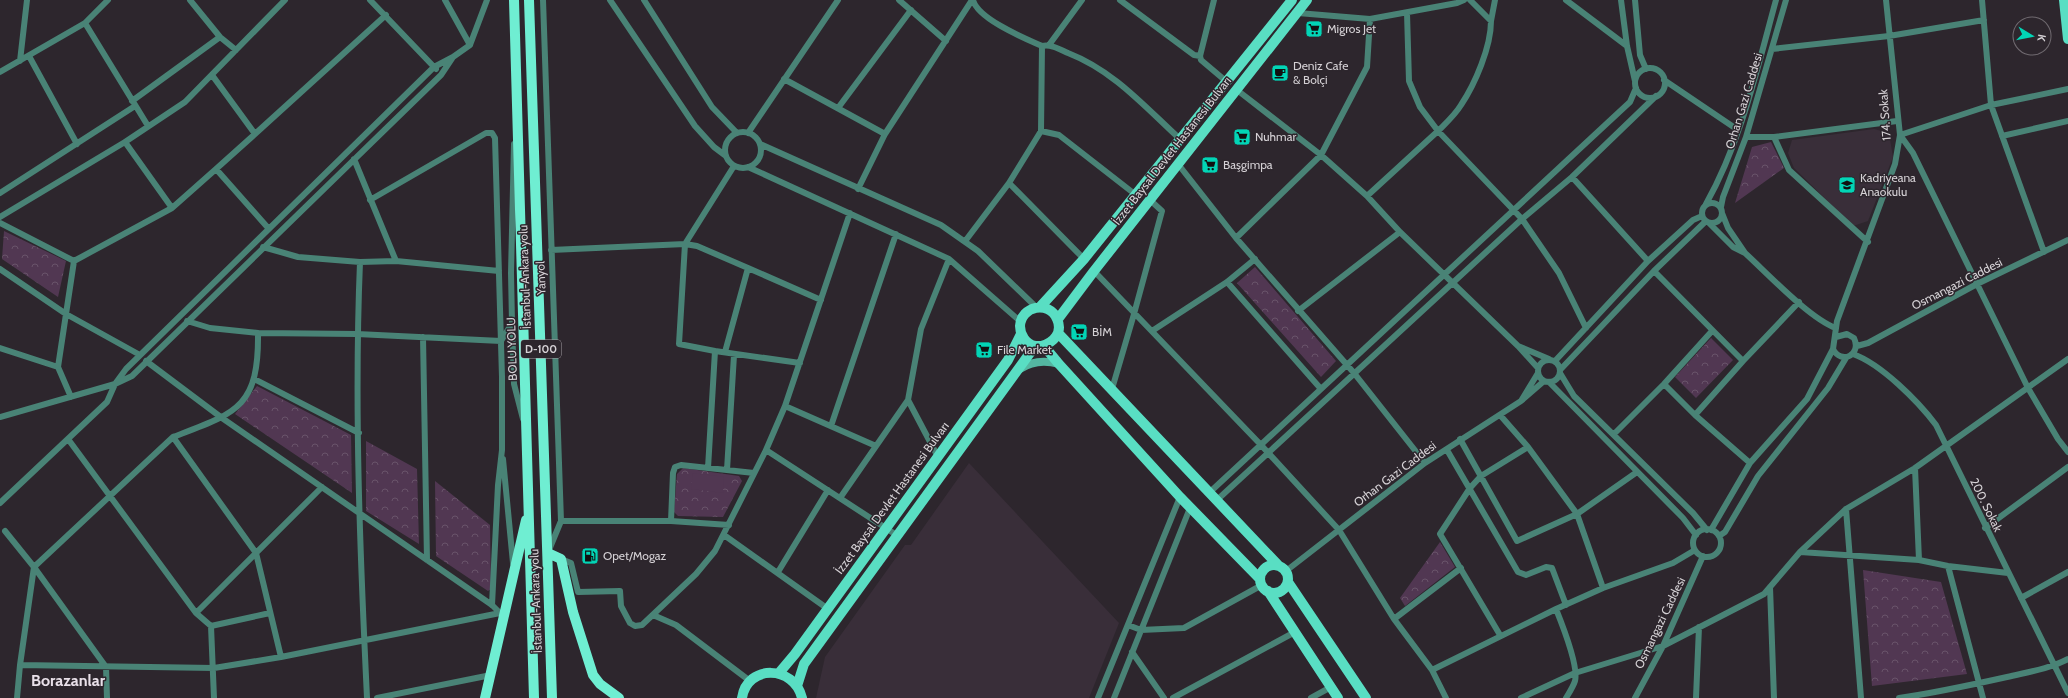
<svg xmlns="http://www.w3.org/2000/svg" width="2068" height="698" viewBox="0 0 2068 698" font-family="Cabin,sans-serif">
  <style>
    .built { fill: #392e39 }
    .forest { fill: url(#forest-crowns) }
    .pitch { fill: #513752 }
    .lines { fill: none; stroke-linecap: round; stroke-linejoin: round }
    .minor { stroke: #498376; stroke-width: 6 }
    .secondary { stroke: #54b6a1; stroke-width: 8 }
    .primary { stroke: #59dec3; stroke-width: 10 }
    .trunk { stroke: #6feed2; stroke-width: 10 }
    .labels { text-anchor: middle; stroke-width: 3; stroke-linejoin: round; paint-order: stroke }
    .shield { fill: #2d262d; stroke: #a39ea3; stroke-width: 1 }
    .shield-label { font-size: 11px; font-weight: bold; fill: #d5d1d5 }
    .poi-label { font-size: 12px; fill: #d5d1d5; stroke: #2d262d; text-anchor: start }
    .street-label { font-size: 12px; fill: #d5d1d5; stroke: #2d262d }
    .district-label { font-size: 16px; font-weight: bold; fill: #e9e0e9; stroke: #2d262d }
  </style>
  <defs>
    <pattern id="forest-crowns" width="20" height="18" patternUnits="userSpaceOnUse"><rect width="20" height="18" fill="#513752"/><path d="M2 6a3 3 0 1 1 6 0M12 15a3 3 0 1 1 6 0" fill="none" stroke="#69536a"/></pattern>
  </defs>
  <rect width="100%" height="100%" fill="#2d262d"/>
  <path class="built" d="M1874,129L1889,133L1893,157L1868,221L1853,226L1794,168L1788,153L1792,140Z
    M969,463L1119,623L1089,698H816L825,657L905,545H911Z"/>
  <path class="forest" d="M1771,142L1784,168L1735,203L1752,147Z
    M4,231L66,261L58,297L2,259Z
    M1255,267L1336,361L1321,377L1237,283Z
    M1711,338L1733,360L1696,398L1675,377Z
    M257,386L351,435L352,493L235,414Z
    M366,441L417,469L419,544L366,511Z
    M683,468L739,476L742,481L723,517L678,516L674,512L677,474Z
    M435,481L490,525L491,589L488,591L436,556Z
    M1440,542L1455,567L1405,606L1400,598Z
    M1863,570L1941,582L1967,674L1872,686Z"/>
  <path class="pitch" d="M693,473L724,477L723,493L691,489Z"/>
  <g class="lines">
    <path class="minor" d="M190,0L220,37L236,50
      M370,0L436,69
      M445,0L470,45
      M543,0L561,521L549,550
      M610,0L695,126L714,147L726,156
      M644,0L712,107L737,133
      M899,0L946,41
      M973,0C978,19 1024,38 1042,46L1041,131
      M1120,0L1194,55L1200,56
      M1214,0L1200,56L1201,60L1227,82
      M1470,0L1491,21C1491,47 1475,84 1461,105C1455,115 1446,123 1438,131L1522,219L1559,273L1586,328
      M1566,0L1627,46
      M1621,0L1627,46L1635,81
      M1635,0L1640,55L1646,69
      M1982,0L1991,105L2044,252
      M1298,13L1370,19L1457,3L1464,0
      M1491,21L1495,0
      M85,23L148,126
      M1049,45L1082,0
      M1042,46C1051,44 1059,49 1068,53C1114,71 1144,106 1180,139
      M1772,49L1889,36L1984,20
      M29,56L77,144
      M453,57L470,45L487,0
      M20,61L27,0
      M1635 83a15 15 0 1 1 30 0a15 15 0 1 1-30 0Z
      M0,72L85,23L108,0
      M212,75L255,134L216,169
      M784,79L885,134
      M1664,80L1738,130
      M2068,89L1991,105L1900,135L1913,153L2028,388L2058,439L2068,452
      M1237,90L1321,155L1367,196L1400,232L1518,346
      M132,101L220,37
      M838,108L911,10
      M725 150a18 18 0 1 1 36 0a18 18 0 1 1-36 0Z
      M748,133L838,0
      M255,134L386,15
      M2002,136L2068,121
      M1746,137H1774L1897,121
      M1774,137L1789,170L1868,242
      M514,144L511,273L512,323L514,384L523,419
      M760,144L941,225L978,251L1036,307
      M354,159L396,261
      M1178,164L1236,238L1354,373L1425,463
      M734,166L685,244L697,246L748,268
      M748,167L949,259L1021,322
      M1572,177L1648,261
      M858,189L885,134L972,0
      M0,193L135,106
      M1367,196L1438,131L1420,107L1409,81L1407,13
      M370,200L486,133H492L495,138L502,377V450L498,485L492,605
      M1702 213a10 10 0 1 1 20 0a10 10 0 1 1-20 0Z
      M1706,204C1741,142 1757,69 1776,0
      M1721,207L1723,197L1746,137L1786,0
      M172,208L216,169L269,229
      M0,217L125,142
      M0,223L74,261
      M1709,223L1733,247L1745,253L1728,228L1722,213
      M1236,238L1321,155L1367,67L1370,19
      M966,240L1009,183
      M263,247L298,257L360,262L396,261L499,271
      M551,250L685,244L679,344L715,351
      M1745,253C1767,273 1810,319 1836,328
      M1084,259L1009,183L1041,131L1059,135L1136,195
      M360,262C354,407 360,553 367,698
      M0,269L66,314L140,355
      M1094,271L1261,445L1339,530L1394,619L1432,670L1446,698
      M1654,271L1743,361L1799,302
      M1227,282L1321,389
      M1298,311L1400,232
      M187,321L210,328L258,333
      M1152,331L1227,282L1255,259
      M423,337L427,560
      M1836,337L1847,334L1854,338C1862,355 1841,365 1833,349L1837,321L1895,164L1900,135L1886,0
      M501,341L512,323
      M1857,346L1868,343L1977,284L2068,240
      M0,348L58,367
      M725,352L748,268L821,300
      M1853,354C1881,364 1918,401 1936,425L2068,693
      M1538 371a11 11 0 1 1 22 0a11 11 0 1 1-22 0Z
      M146,361L222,418L492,605L500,613L503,614
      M1555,361L1648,261L1693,220L1702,216
      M1743,361L1695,415L1750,463
      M1538,368L1518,346L1549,359
      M1560,370L1654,271L1706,221
      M1538,373L1521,401L1544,381
      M1560,373L1574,396L1693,513L1707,530
      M254,379L359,433
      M1549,382L1683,518L1696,535
      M1664,384L1695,415
      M1112,389L1134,314L1162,211L1150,200
      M71,397L58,367L74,261L172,208L125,142L185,102L285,0
      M785,406L876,446
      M1500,415L1528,447L1577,514L1603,588
      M0,417L115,384L132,376L441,75L453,57L434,67L126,369L115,384L107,402L0,503
      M831,426L896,234
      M1614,434L1664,384L1712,331
      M68,439L196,613L211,626L214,698
      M1460,439L1517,541L1577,514L1637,472
      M766,450L898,536
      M1447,450L1518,572L1526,575L1546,567L1552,568L1566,605
      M938,457L908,400L921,329L949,259
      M503,459L513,563
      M708,468L715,351L800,363
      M1915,468L1919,560
      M727,470L734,355
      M1210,492L1630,102L1636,88
      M840,498L908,400
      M1217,500L1522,219L1572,177L1656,96
      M1846,509L1861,698
      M561,521H671L729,525
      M671,521L673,473L675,467L681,465L754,473
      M1985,528L2068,467
      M1693 543a14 14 0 1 1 28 0a14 14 0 1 1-28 0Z
      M1711,530L1750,463L1807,399L1833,349
      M5,531L34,567L106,667L107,698
      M724,535L828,609
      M1719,536L1725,532L1758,476L1828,388L1846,358
      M1800,552L1919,560L1948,566L2008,573
      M561,559L571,563L578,592L620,591L621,606L630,623L635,626L642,625L696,574L715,551L766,450L785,406L850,213
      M1948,566L1983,698
      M1286,571L1425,463L1521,401
      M778,572L828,490
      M1770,587L1774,698
      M2021,598L2068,572
      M1556,609C1562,624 1579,666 1575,681C1573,687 1569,693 1566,698
      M196,613L322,487
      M653,615L676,625L750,681
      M1394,619L1461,568
      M1128,625L1141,630L1184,628L1262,585
      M211,626L270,613
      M1500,635L1440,534L1470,488L1481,476L1528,447
      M1132,652L1164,698
      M281,657L256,553L173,437C236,413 259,408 258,333L357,334L501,341
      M20,665L34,567L173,437
      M1432,670L1556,609L1603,588L1673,563L1695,550
      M17,698L20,665L214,668L281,657L500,613
      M377,698L491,675
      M1098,698L1180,497
      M1114,698L1190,508
      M1173,698L1295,632
      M1311,698L1331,687
      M1521,698L1575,673L1663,646L1764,594L1800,552L1846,509L1915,468L2068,359
      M1635,698L1663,646L1703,556
      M1696,698L1699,627
      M1899,698C1935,693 1971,685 2007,677C2028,672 2049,669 2068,659"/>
    <path class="secondary" d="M1020,369C1032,361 1045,360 1059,364"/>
    <path class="primary" d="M2064,0L2068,39
      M1040,307L1084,259L1292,0
      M1058,319L1094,271L1307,0
      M1058,333L1278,565
      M1041,346C1054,343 1063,332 1057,319C1049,300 1021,306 1020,326C1020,335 1026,344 1035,346C1036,346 1041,346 1042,346C1048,349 1054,359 1059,364L1180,497L1260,579
      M1260 579a14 14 0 1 1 28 0a14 14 0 1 1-28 0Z
      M1288,582L1366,698
      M1268,591L1338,698
      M779,673L795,654L1008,360L1021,334
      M797,686L804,664L1035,346
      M742,698C747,664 794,665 802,698"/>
    <path class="trunk" d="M514,0L534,698
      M529,0L552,698
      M548,553L561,559L573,612L593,675L600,684L619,698
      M485,698L526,520"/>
  </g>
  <defs>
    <g id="supermarket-square" transform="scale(0.9)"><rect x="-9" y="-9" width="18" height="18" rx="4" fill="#02d5b6" stroke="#2d262d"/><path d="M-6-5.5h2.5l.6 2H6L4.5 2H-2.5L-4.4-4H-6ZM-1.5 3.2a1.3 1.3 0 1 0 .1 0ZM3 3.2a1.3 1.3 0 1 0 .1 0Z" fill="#111"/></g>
    <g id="cafe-square" transform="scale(0.9)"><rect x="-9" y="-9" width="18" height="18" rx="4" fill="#02d5b6" stroke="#2d262d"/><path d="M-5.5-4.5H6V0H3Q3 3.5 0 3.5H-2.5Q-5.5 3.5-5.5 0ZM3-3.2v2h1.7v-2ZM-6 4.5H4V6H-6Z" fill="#111"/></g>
    <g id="school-square" transform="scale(0.9)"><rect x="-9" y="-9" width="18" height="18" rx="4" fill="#02d5b6" stroke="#2d262d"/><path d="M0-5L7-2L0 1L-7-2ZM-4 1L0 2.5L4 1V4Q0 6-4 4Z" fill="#111"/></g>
    <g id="fuel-square" transform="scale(0.9)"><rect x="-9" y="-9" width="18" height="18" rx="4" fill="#02d5b6" stroke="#2d262d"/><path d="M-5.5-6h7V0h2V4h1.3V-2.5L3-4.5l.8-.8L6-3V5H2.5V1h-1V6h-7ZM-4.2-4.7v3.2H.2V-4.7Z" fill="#111"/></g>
  </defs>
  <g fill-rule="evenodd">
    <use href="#supermarket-square" x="1314" y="29"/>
    <use href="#cafe-square" x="1280" y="73"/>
    <use href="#supermarket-square" x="1242" y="137"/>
    <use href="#supermarket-square" x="1210" y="165"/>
    <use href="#school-square" x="1847" y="185"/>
    <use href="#supermarket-square" x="1079" y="332"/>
    <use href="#supermarket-square" x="984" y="350"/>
    <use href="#fuel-square" x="590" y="556"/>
  </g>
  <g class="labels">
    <rect class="shield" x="521" y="340" width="40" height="18" rx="3"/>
    <g class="shield-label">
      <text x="541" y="353">D-100</text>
    </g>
    <g class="poi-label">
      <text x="1327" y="33">Migros Jet</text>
      <text x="1293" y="70">Deniz Cafe<tspan x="1293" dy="14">&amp; Bolçi</tspan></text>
      <text x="1255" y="141">Nuhmar</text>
      <text x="1223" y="169">Başgimpa</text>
      <text x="1860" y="182">Kadriyeana<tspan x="1860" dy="14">Anaokulu</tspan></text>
      <text x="1092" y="336">BİM</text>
      <text x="997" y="354">File Market</text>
      <text x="603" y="560">Opet/Mogaz</text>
    </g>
    <g class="street-label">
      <text transform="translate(1744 101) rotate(-73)" y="4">Orhan Gazi Caddesi</text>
      <text transform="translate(1885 115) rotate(-94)" y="4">174. Sokak</text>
      <text transform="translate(1172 151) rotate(-52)" y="4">İzzet Baysal Devlet Hastanesi Bulvarı</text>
      <text transform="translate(525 277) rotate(-92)" y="4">İstanbul-Ankara yolu</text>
      <text transform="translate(541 278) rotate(-92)" y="4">Yanyol</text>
      <text transform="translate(1957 284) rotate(-27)" y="4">Osmangazi Caddesi</text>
      <text transform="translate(512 349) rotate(-92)" y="4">BOLU YOLU</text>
      <text transform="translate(1395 474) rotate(-37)" y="4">Orhan Gazi Caddesi</text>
      <text transform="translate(892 498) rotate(-54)" y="4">İzzet Baysal Devlet Hastanesi Bulvarı</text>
      <text transform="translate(1986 505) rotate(64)" y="4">200. Sokak</text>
      <text transform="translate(536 601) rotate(-92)" y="4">İstanbul-Ankara yolu</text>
      <text transform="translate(1660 623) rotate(-64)" y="4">Osmangazi Caddesi</text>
    </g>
    <g class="district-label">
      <text x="68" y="686">Borazanlar</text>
    </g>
  </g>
  <g transform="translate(2032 36) rotate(100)"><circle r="19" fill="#2d262d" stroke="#706a70"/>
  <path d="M0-3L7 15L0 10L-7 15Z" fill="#02d5b6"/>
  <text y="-6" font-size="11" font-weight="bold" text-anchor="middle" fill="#d5d1d5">K</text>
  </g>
</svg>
